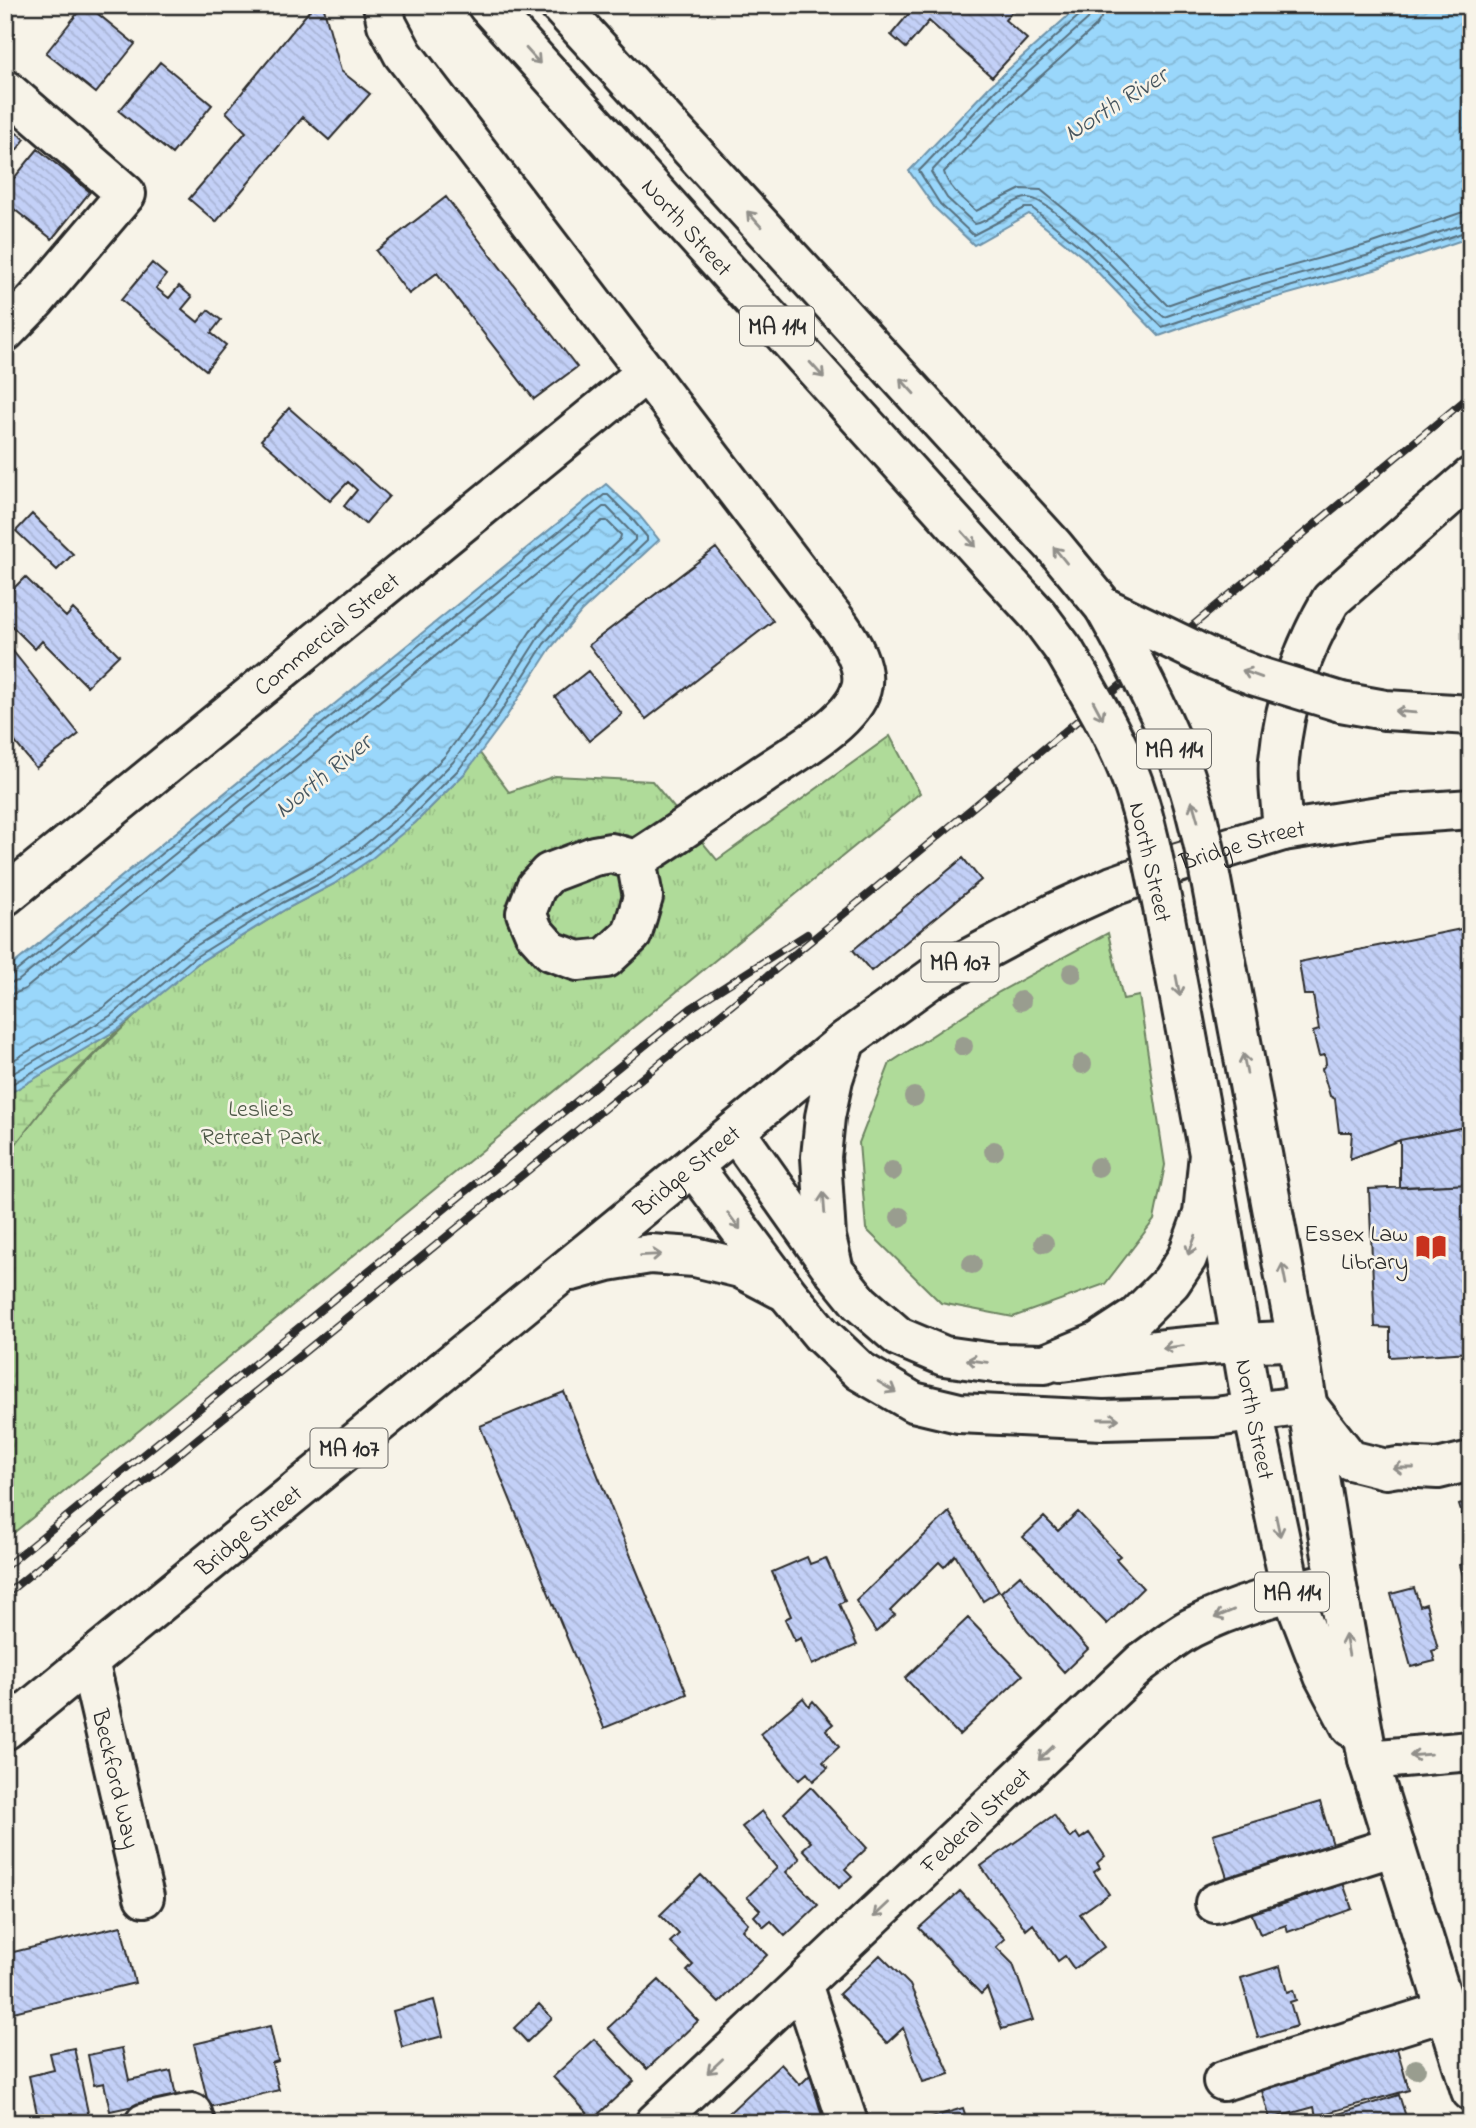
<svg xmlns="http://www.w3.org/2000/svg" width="1476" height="2128" viewBox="0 0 1476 2128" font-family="'Indie Flower',sans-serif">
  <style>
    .grass { fill: #afdb99; stroke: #6d8362; stroke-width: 2 }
    .wetland { fill: url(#wetland-marsh); stroke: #6d8362; stroke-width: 2 }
    .park { fill: url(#park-tufts); stroke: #6d8362; stroke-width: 2 }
    .water { fill: url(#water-waves); stroke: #6e92a8; stroke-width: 2 }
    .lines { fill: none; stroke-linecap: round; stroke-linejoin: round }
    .shore { stroke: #57707e; stroke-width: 2 }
    .building { fill: url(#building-back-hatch); stroke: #2b2b2b; stroke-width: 2 }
    .minor-casing { stroke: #2b2b2b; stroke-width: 44 }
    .major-casing { stroke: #2b2b2b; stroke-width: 44 }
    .highway-casing { stroke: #2b2b2b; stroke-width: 44 }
    .minor { stroke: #f7f3e8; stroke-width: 38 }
    .major { stroke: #f7f3e8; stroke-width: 38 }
    .highway { stroke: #f7f3e8; stroke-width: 38 }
    .rail-casing { stroke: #2b2b2b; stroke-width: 8 }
    .rail { stroke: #f7f3e8; stroke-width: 5; stroke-dasharray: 16; stroke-linecap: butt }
    .major-bridge-casing { stroke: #2b2b2b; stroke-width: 44; stroke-linecap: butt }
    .highway-bridge-casing { stroke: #2b2b2b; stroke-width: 44; stroke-linecap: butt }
    .major-bridge { stroke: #f7f3e8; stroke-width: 38 }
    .highway-bridge { stroke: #f7f3e8; stroke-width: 38 }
    .tree { fill: #999d8f }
    .oneway { stroke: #918f8a }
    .labels { text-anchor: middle; stroke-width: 5; stroke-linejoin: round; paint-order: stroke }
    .shield { fill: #f7f3e8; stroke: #686764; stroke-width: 2 }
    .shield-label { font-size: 23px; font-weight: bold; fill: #2b2b2b }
    .street-label { font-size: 24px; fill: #2b2b2b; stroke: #f7f3e8 }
    .park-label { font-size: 24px; fill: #4c5746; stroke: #f7f3e8 }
    .poi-label { font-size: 24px; fill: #2b2b2b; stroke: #f7f3e8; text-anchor: end }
    .water-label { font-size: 26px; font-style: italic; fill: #47565f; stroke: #f7f3e8 }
  </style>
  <defs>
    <pattern id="wetland-marsh" width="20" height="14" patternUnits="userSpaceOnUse" patternTransform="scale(1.75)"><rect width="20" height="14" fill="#afdb99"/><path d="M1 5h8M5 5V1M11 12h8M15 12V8" fill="none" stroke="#97bc84"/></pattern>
    <pattern id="park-tufts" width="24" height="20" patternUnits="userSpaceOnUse" patternTransform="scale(1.75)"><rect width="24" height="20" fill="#afdb99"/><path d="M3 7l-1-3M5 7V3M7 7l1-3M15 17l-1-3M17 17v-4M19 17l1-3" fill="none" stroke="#97bc84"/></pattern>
    <pattern id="water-waves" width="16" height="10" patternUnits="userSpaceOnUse" patternTransform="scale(1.75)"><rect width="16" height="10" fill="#9ad7fb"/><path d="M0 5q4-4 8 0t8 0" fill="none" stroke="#85b9d7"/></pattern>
    <pattern id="building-back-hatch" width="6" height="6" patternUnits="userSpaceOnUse" patternTransform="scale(1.75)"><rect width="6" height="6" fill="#c3d0f7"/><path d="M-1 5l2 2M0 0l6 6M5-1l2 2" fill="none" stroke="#a8b3d4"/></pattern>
  </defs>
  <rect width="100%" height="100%" fill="#f7f3e8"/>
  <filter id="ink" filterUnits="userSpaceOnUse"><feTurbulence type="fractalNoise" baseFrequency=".0143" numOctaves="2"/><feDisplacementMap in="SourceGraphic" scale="14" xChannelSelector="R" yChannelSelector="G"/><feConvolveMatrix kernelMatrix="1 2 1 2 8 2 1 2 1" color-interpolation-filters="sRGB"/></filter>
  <g filter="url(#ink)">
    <path class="grass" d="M1108,933L1123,999L1139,996L1165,1165L1154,1220L1105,1284L1013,1317L941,1303L866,1229L859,1143L890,1063L999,992Z"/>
    <path class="wetland" d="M120,1028L76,1072L5,1158V1096Z"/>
    <path class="park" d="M890,736L920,793L5,1540V1158L53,1096L144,1007L198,963L286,909L334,884L415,823L466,772L479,752L509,792L555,776L652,781L717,860Z"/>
    <path class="water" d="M1080,5H1471V237L1378,269L1235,309L1159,336L1084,258L1029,214L974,245L935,208L909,171L990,86Z
      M606,484L639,515L659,540L581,612L550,649L503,722L466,772L415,823L371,859L334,884L286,909L198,963L120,1028L5,1096V971Z"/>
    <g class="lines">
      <path class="shore" d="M1084,5L1082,13L995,91L919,171L940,204L973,235L1025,208H1032L1088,253L1162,327L1233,303L1376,262L1471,230
        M1093,5L1088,19L1001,97L931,172L947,198L975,224C993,221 1008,200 1027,198C1054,196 1139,299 1164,317L1230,294L1373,254L1471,222
        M1104,5L1101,18L1095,27L1009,105L944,172C948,188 964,200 976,211L1021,189L1041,190L1101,239L1167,305L1227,284L1370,244L1460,213L1471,211
        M5,976L13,974L604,495H608L633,520L647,537V541L576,608L544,644L497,718L460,768L410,818L367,854L331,878L282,903L194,958L116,1023L5,1088
        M5,984L18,981L603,507H607L635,536V540L570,601L538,638L490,713L453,762L404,812L362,847L326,870L278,896L189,950L110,1016L5,1078
        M5,995L16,993L25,989L602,521H607L621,535L620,539L562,594L530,632L481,707L445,756L397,804L355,838L321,861L273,887L183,942L104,1007L5,1065"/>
    </g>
    <path class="building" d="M84,5H87L135,44L96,93L46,53Z
      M314,5H323L341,71L370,94L329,140L303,117L216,222L189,199L246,132L226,112Z
      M916,5H1018L1005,20L1027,39L992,77L929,21L906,48L891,35Z
      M160,62L212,105L172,154L119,111Z
      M5,125L25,139L5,165Z
      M38,149L90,192L52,239L5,202V189Z
      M446,197L577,367L534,399L437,273L409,294L376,251Z
      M152,263L166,275L156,288L169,298L179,286L192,297L182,309L198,322L208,310L221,320L211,333L226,345L206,370L121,300Z
      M289,408L389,496L365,524L344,506L357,490L348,482L330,501L261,440Z
      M32,514L73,554L57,570L16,531Z
      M716,548L773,621L646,719L589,645Z
      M25,577L66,617L73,609L119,655L87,686L42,641L35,649L5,619V597Z
      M12,650L79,734L36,768L5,730V656Z
      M588,671L622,714L589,741L555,697Z
      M963,858L981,880L871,971L853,950Z
      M1471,927V1126L1400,1140L1350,1159L1352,1132H1339L1335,1099L1330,1096L1322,1069L1326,1064L1325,1055L1319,1056L1313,1032L1319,1030L1313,995H1304L1299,962Z
      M1471,927V1126L1400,1140L1350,1159L1352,1132H1339L1335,1099L1330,1096L1322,1069L1326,1064L1325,1055L1319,1056L1313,1032L1319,1030L1313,995H1304L1299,962Z
      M1469,1126L1471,1184L1400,1187V1140Z
      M1471,1184V1352L1390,1357V1328L1375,1327L1369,1189Z
      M564,1392L687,1694L604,1728L480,1426Z
      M1471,1501V1543L1459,1505Z
      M949,1512L999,1591L983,1601L955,1555L944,1567L939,1562L890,1611L895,1615L876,1632L856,1601Z
      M1078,1512L1120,1556L1116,1559L1143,1588L1107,1624L1023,1537L1044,1517L1058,1531Z
      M807,1557L810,1564L826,1558L845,1601L839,1604L857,1645L812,1665L801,1638L795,1641L785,1619L791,1616L772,1572Z
      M1471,1562V1588L1467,1590L1460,1565Z
      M1020,1575L1088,1649L1064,1672L1027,1631L1001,1592Z
      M1414,1588L1420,1606L1426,1604L1438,1649L1432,1651L1435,1661L1411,1667L1391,1594Z
      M968,1618L1023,1675L959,1735L905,1678Z
      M1471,1619V1673H1468L1461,1621Z
      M803,1698L809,1706L813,1701L833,1724L826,1730L839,1747L823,1762L828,1768L813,1781L807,1773L799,1780L760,1734Z
      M811,1787L867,1848L845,1869L852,1876L839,1888L803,1849L811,1842L784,1813Z
      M1320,1802L1334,1848L1229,1884L1213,1834Z
      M762,1811L800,1859L786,1872L818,1905L785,1936L771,1921L764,1927L754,1916L760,1910L747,1897L777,1868L742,1827Z
      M1054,1815L1070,1838L1076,1833L1080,1839L1089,1833L1105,1856L1097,1863L1100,1868L1094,1872L1109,1894L1080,1914L1104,1947L1074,1969L1065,1956L1058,1961L1033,1924L1026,1930L981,1866Z
      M701,1875L748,1923L742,1930L767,1955L719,2003L687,1971L693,1965L670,1942L679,1934L660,1915Z
      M1343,1883L1352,1909L1288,1932L1286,1925L1260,1934L1250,1910L1276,1900L1278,1906Z
      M960,1891L1005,1939L996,1947L1013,1964L1033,2020L1002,2029L987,1988L981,1994L919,1928Z
      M121,1926L135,1983L5,2014V1954Z
      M880,1955L910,1985L950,2074L923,2082L903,2028L887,2043L839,1994Z
      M1280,1966L1287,1992L1293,1990L1296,2000L1290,2002L1297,2026L1258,2038L1241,1978Z
      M659,1980L698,2021L647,2069L608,2028Z
      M434,2000L443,2036L402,2047L393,2011Z
      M539,2004L552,2018L527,2042L514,2028Z
      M270,2026L278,2061L272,2063L279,2090L209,2107L194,2044Z
      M1394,2038L1409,2090L1316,2116L1314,2107L1270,2119L1260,2084Z
      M594,2039L634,2081L593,2119L553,2077Z
      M74,2048L89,2117L63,2123H39L29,2076L54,2070L50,2053Z
      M122,2048L129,2080L171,2071L176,2097L110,2111L104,2083L94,2085L88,2055Z
      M781,2064L800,2085L810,2075L823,2119L819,2123H738L729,2113Z
      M1399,2095L1408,2123H1310Z
      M963,2108L968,2123H923L922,2120Z
      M316,2114L318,2123H283Z"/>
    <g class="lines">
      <g class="minor-casing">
        <g id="minor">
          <path d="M383,5L387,24L403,54L839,625C851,642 867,668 861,689C851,724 789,756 761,776C719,804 679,833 636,860L643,897L632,934L606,958L578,961L551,951L534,932L526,913L536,887L549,873L594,856L611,853L636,860"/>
          <path d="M5,89L126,194L36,300L5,332"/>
          <path d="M1283,831C1282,808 1277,783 1279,760C1284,703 1302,650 1331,600L1471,477"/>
          <path id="s1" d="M5,896L647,372"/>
          <path d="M1307,1405L1350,1460L1386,1469L1398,1467L1438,1469L1471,1461"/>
          <path id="s2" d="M89,1661L144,1897"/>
          <path d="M1368,1760L1471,1751"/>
          <path d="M1215,1903L1395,1846"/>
          <path d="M802,1984L848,2123"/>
          <path d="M1223,2081L1446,2011"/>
          <path d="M145,2123L192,2113L195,2123"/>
          <path id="s3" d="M655,2123L1142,1662C1158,1651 1174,1637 1191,1628C1236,1605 1287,1592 1336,1581"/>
        </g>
      </g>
      <g class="major-casing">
        <g id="major">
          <path d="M1215,902L1297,1341L1336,1581L1368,1760L1471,2091"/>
          <path d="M735,1131L834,1271"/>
          <path d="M693,1166L788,1294L821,1334L860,1371L913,1402L959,1413L1103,1420L1215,1417L1307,1405"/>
          <path id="s4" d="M1212,1171L1253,1412L1291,1591L1324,1676L1351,1727"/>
          <path d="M572,1271L608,1261L650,1254L695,1257L740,1268L780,1289"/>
          <path d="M1061,1362C1140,1351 1217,1342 1297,1341"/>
          <path id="s5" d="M5,1730L846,1040"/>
        </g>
      </g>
      <g class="highway-casing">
        <g id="highway">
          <path id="s6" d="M487,5L1003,577L1038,615L1064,650"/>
          <path d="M559,5L1053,545L1104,607"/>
          <path d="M1341,702L1385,710L1471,715"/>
          <path id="s7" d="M1165,918L1209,1154L1203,1214L1187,1258L1171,1282L1136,1317L1098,1342L1045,1364L994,1363L944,1356L899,1337L860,1303L834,1271L826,1237L821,1157L825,1117L833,1079L846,1040L932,978L1056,912L1113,886L1178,863L1283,831L1385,815L1471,809"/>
        </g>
      </g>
      <use href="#minor" class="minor"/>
      <use href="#major" class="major"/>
      <use href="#highway" class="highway"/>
      <g class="rail-casing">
        <path id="rail" d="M5,1567L691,1008L807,934
          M5,1595L855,905L1471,395"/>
      </g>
      <use href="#rail" class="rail"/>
      <g class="major-bridge-casing">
        <path id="major-bridge" d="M1104,607C1131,655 1157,705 1178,756C1196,803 1206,853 1215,902"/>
      </g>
      <g class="highway-bridge-casing">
        <path id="highway-bridge" d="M1104,607L1210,658L1256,676L1341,702
          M1064,650C1089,693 1116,736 1133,783C1148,827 1156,873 1165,918"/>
      </g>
      <use href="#major-bridge" class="major-bridge"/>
      <use href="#highway-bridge" class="highway-bridge"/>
    </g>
    <g class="tree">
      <circle cx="1072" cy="973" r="10"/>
      <circle cx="1021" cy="1001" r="10"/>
      <circle cx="963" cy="1046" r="10"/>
      <circle cx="1082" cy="1064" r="10"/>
      <circle cx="914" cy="1097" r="10"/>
      <circle cx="994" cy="1151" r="10"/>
      <circle cx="1098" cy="1167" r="10"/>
      <circle cx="892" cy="1171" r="10"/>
      <circle cx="900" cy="1217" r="10"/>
      <circle cx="1044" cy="1243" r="10"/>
      <circle cx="972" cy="1264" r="10"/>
      <circle cx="1416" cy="2069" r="10"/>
    </g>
    <defs><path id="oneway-shaft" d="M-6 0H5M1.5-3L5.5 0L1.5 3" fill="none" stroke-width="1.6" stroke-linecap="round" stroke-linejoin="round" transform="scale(1.75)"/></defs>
    <g class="oneway">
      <use href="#oneway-shaft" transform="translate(533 56) rotate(48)"/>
      <use href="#oneway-shaft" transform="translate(754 219) rotate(-132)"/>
      <use href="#oneway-shaft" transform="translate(817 370) rotate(48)"/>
      <use href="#oneway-shaft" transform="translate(907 386) rotate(-132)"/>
      <use href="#oneway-shaft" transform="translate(969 539) rotate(48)"/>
      <use href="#oneway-shaft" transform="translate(1060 555) rotate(-129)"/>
      <use href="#oneway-shaft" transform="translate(1252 674) rotate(-160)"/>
      <use href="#oneway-shaft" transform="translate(1098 710) rotate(62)"/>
      <use href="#oneway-shaft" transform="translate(1405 712) rotate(-175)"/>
      <use href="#oneway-shaft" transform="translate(1195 811) rotate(-106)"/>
      <use href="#oneway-shaft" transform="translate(1178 986) rotate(79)"/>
      <use href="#oneway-shaft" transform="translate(1245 1064) rotate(-101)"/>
      <use href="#oneway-shaft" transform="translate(824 1203) rotate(-94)"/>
      <use href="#oneway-shaft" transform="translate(734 1221) rotate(53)"/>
      <use href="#oneway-shaft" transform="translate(1192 1245) rotate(111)"/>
      <use href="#oneway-shaft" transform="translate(651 1255) rotate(-3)"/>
      <use href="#oneway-shaft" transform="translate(1284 1274) rotate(-101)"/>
      <use href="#oneway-shaft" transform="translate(1173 1347) rotate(173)"/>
      <use href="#oneway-shaft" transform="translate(977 1361) rotate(-172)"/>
      <use href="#oneway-shaft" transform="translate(887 1387) rotate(31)"/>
      <use href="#oneway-shaft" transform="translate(1109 1419)"/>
      <use href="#oneway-shaft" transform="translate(1403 1468) rotate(180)"/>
      <use href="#oneway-shaft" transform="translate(1278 1526) rotate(78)"/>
      <use href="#oneway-shaft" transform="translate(1224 1614) rotate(157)"/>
      <use href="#oneway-shaft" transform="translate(1347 1645) rotate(-100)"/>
      <use href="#oneway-shaft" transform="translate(1046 1753) rotate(136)"/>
      <use href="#oneway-shaft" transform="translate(1420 1755) rotate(175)"/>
      <use href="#oneway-shaft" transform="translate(881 1910) rotate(137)"/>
      <use href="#oneway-shaft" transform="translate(715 2066) rotate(137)"/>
    </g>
  </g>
  <defs>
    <g id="library-bare" transform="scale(2.415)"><path d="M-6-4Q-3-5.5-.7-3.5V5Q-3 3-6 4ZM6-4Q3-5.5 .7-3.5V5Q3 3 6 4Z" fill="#c8321e" stroke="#f7f3e8" stroke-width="2.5" paint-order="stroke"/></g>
  </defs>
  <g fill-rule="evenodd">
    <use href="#library-bare" x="1431" y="1247"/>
  </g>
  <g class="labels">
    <g class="shield">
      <rect x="740" y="306.5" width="74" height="39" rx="5"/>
      <rect x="1137" y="729.5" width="74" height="39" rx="5"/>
      <rect x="921.5" y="942.5" width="77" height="39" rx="5"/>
      <rect x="310.5" y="1428.5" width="77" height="39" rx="5"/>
      <rect x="1255" y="1572.5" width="74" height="39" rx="5"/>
    </g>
    <g class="shield-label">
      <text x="777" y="334">MA 114</text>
      <text x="1174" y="757">MA 114</text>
      <text x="960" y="970">MA 107</text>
      <text x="349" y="1456">MA 107</text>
      <text x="1292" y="1600">MA 114</text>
    </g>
    <g class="street-label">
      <text dy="8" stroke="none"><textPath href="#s6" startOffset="299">North Street</textPath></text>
      <text dy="8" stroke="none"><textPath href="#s1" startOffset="415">Commercial Street</textPath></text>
      <text dy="8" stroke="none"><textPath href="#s7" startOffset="1452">Bridge Street</textPath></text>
      <text transform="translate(1151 862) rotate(77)" y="8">North Street</text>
      <text dy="8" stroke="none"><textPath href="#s5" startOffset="882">Bridge Street</textPath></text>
      <text dy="8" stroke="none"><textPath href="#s4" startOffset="252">North Street</textPath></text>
      <text dy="8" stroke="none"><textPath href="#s5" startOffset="315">Bridge Street</textPath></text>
      <text dy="8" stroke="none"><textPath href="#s2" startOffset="121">Beckford Way</textPath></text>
      <text dy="8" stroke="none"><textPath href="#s3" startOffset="441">Federal Street</textPath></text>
    </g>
    <g class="park-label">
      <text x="261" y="1116">Leslie's<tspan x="261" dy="28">Retreat Park</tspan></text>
    </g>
    <g class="poi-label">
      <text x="1408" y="1241">Essex Law<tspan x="1408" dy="28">Library</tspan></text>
    </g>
    <g class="water-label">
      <text transform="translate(1115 103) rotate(-32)" y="9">North River</text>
      <text transform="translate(322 775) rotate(-39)" y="9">North River</text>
    </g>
  </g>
  <rect width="1476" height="2128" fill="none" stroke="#f7f3e8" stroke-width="28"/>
  <rect x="14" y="14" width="1448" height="2100" fill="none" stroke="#2b2b2b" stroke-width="2.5" filter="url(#ink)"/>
</svg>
